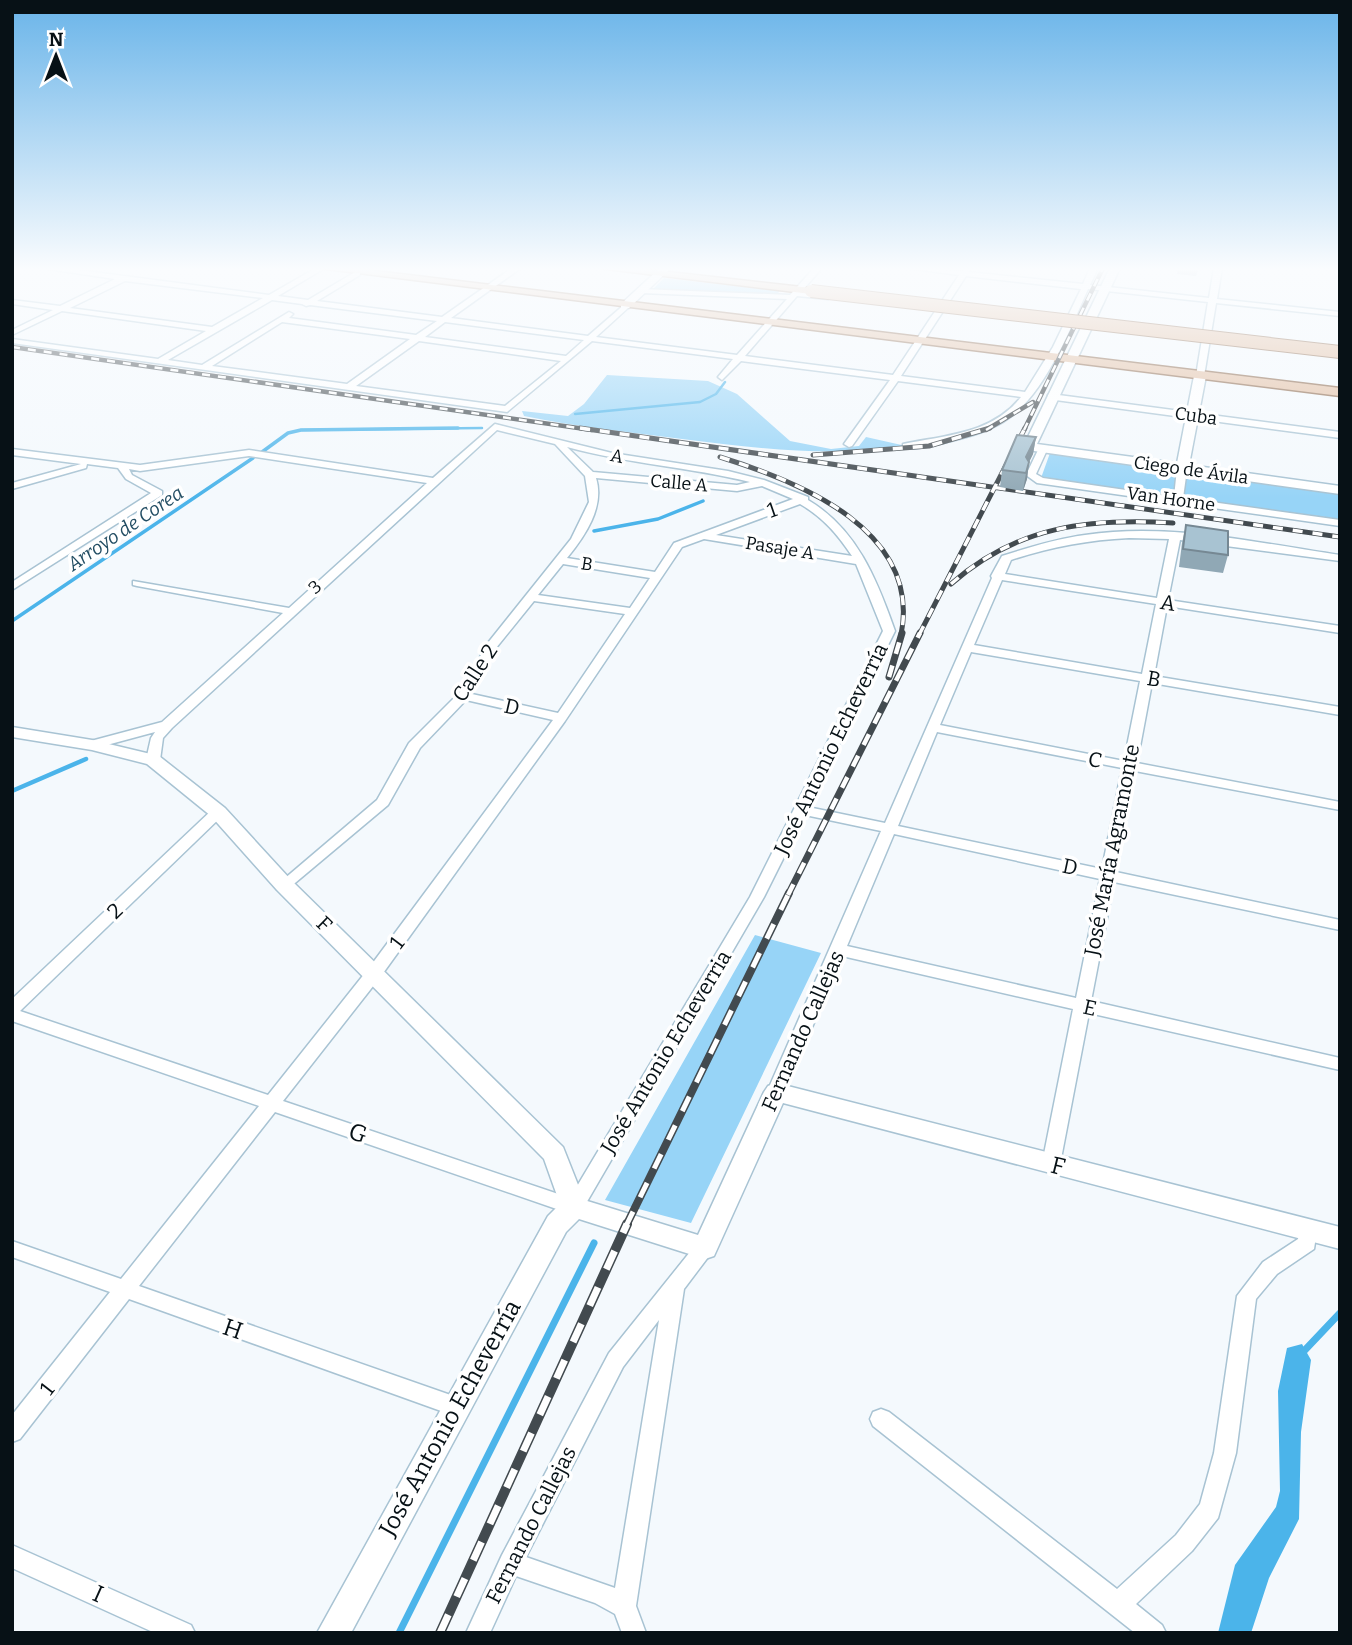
<svg xmlns="http://www.w3.org/2000/svg" width="1352" height="1645" viewBox="0 0 1352 1645" font-family="Bitter,serif">
  <style>
    .green { fill: #97d4f7 }
    .water { fill: #4bb4ea }
    .lines { fill: none; stroke-linecap: round; stroke-linejoin: round }
    .stream-far3 { stroke: #4bb4ea; stroke-width: 2.5 }
    .stream-far2 { stroke: #4bb4ea; stroke-width: 3.5 }
    .stream-far1 { stroke: #4bb4ea; stroke-width: 4.5 }
    .stream { stroke: #4bb4ea; stroke-width: 7 }
    .street-casing { stroke: #a8c3d3; stroke-width: 3 }
    .secondary-casing { stroke: #a8c3d3; stroke-width: 3 }
    .primary-casing { stroke: #876245; stroke-width: 3 }
    .street { fill: #fff; fill-rule: evenodd }
    .secondary { fill: #fff; fill-rule: evenodd }
    .primary { fill: #e0bb9e; fill-rule: evenodd }
    .rail-far4-casing { stroke: #424a4f; stroke-width: 4.5 }
    .rail-far3-casing { stroke: #424a4f; stroke-width: 5 }
    .rail-far2-casing { stroke: #424a4f; stroke-width: 7 }
    .rail-far1-casing { stroke: #424a4f; stroke-width: 8 }
    .rail-casing { stroke: #424a4f; stroke-width: 10 }
    .rail-far4 { stroke: #fff; stroke-width: 2.5; stroke-dasharray: 8; stroke-linecap: butt }
    .rail-far3 { stroke: #fff; stroke-width: 3.5; stroke-dasharray: 10; stroke-linecap: butt }
    .rail-far2 { stroke: #fff; stroke-width: 4.5; stroke-dasharray: 12; stroke-linecap: butt }
    .rail-far1 { stroke: #fff; stroke-width: 5; stroke-dasharray: 16; stroke-linecap: butt }
    .rail { stroke: #fff; stroke-width: 7; stroke-dasharray: 20; stroke-linecap: butt }
    .primary-bridge-casing { stroke: #876245; stroke-width: 14; stroke-linecap: butt }
    .primary-bridge { stroke: #e0bb9e; stroke-width: 12 }
    .wall { fill: #90a8b5 }
    .shaded-wall { fill: #768893 }
    .building { fill: #a8c3d2; stroke: #768893; stroke-width: 2 }
    .labels { text-anchor: middle; stroke-width: 7; stroke-linejoin: round; paint-order: stroke }
    .far-street-label { font-size: 18px; fill: #071116; stroke: #fff }
    .far-water-label { font-size: 19px; font-style: italic; fill: #224d63; stroke: #fff }
    .street-label { font-size: 21px; fill: #071116; stroke: #fff }
    .near-street-label { font-size: 24px; fill: #071116; stroke: #fff }
  </style>
  <rect width="100%" height="100%" fill="#f4f9fd"/>
  <path class="green" d="M664,278L780,291L777,294L653,289Z
    M607,375L708,381L737,394L790,441L831,449L859,446L866,437L906,446C832,458 756,448 682,439C629,432 576,427 524,416L522,411L568,416L584,404Z
    M1050,453L1340,491V519L1041,478Z
    M755,935L821,953L691,1223L605,1200Z"/>
  <path class="water" d="M1302,1344L1311,1360L1301,1432L1299,1519L1269,1578L1251,1633H1218L1235,1565L1276,1507L1280,1491L1278,1391L1287,1348Z"/>
  <g class="lines">
    <path class="stream-far3" d="M575,414L700,402L716,394L725,382
      M301,430L482,428"/>
    <path class="stream-far2" d="M262,452L288,433L301,430L458,428
      M594,531L658,519L703,501
      M12,621L253,458"/>
    <path class="stream-far1" d="M12,791L86,759"/>
    <path class="stream" d="M1304,1351L1340,1313
      M399,1633L594,1243"/>
    <g class="street-casing">
      <path id="street" d="M41,268H63L269,295L316,268H325L278,296L308,300L357,271H360V275L317,301L442,317L512,268H521L451,318L588,336L625,304H628V308L596,337L737,355L787,299L641,293L637,291L641,289L790,295L814,268H822L801,292L825,295H828V299L797,296L745,356L893,375L959,275L906,268L962,271L964,268H970L969,272L1083,284L1090,268H1098L1090,285L1209,298L1214,268H1222L1217,299L1340,312V316L1216,303L1204,376L1200,379L1196,376L1208,302L1088,289C1070,329 1046,391 1010,417C993,430 971,436 951,441C936,445 918,450 903,448V444C945,435 992,434 1021,397L898,381L852,446L849,447L844,444L890,380L741,361L722,380L718,377L733,359L592,341L507,412L12,343V339L158,359L206,331L62,311L12,335V330L53,310L12,304V300L60,306L115,279ZM966,276L1081,289L1053,347L1025,392L901,376ZM125,281L263,298L212,327L70,308ZM272,300L302,304L306,306L310,305L437,321L416,335L289,318L293,314L289,312L202,365L168,360ZM282,322L410,339L347,384L212,366ZM445,322L584,340L566,356L425,337ZM419,341L561,361L505,406L356,386Z
        M1051,394L1340,432V438L1048,399V395Z
        M495,424L612,453L728,471L764,480L808,497V500C857,529 877,580 895,631L808,807L885,823L992,578L991,576L1002,556C1030,547 1056,539 1085,535C1169,522 1257,543 1340,555V561L1180,540L1168,600L1340,626V633L1167,606L1154,676L1340,707V715L1152,683L1137,763L1340,802V810L1135,771L1116,872L1340,920V930L1114,882L1091,1001L1340,1058V1070L1089,1013L1060,1164L1057,1169L1051,1171L1045,1169L1042,1164L1073,1009L842,956L785,1092L782,1097L776,1099L770,1097L767,1092L881,831L805,815L764,897L581,1212L574,1215L275,1112L139,1286L462,1399L466,1406L462,1413L455,1416L129,1299L20,1439L12,1442V1415L110,1292L12,1257V1241L121,1279L259,1106L12,1021V999L213,809H223L225,812L223,815L20,1011L268,1095L369,968L553,720L466,700L420,748L388,805L289,888L284,890L277,885L377,800L409,743L462,690L487,644L571,539L589,502L585,476L555,444L497,430L172,728L163,738L160,760L153,764L146,760L151,738L155,732L92,749L85,745L87,742L162,722L283,613L137,586L133,585V581L289,608L427,483L249,456L140,471L129,469L132,475L162,491V495L12,590V582L151,493L126,479L118,468L87,464L86,468L12,489V483L81,464L12,455V449L140,465L249,450L433,478ZM567,447C628,464 690,467 750,482L737,485L593,472ZM596,478L737,491L762,486L793,499L674,543L655,572L567,558C585,536 605,507 596,478ZM800,504C823,517 838,535 852,556L716,535ZM1129,538L1169,539L1157,598L1005,574L1011,560C1050,547 1087,540 1129,538ZM704,539L856,564L883,631L750,897L570,1198L283,1101L381,976L565,721L682,547ZM563,564L650,578L630,608L538,595ZM1002,580L1156,604L1142,674L974,645ZM534,601L625,614L558,713L472,694L496,648ZM971,652L1140,681L1124,761L940,725ZM937,732L1122,768L1102,869L898,826ZM894,834L1100,879L1076,998L847,946Z
        M1039,448L1047,450L1036,474L1043,478L1174,497L1177,469L1182,466L1187,469L1183,498L1340,520V526L1037,483L1026,475Z
        M1308,1222L1315,1224L1317,1230L1314,1249L1277,1274L1256,1299L1236,1453L1218,1518L1192,1551L1136,1604L1162,1625L1166,1633H1135L873,1426L870,1419L873,1412L881,1409L889,1412L1117,1589L1176,1535L1200,1504L1214,1453L1237,1296L1263,1262L1298,1239L1301,1224Z
        M705,1240L712,1242L715,1248L684,1289L636,1606L646,1633H622L615,1614L595,1603L516,1576L490,1633H466L502,1555L609,1353L698,1242ZM659,1320L615,1588L526,1557L623,1367Z
        M12,1545L191,1625L195,1633H155L12,1568Z"/>
    </g>
    <g class="secondary-casing">
      <path id="secondary" d="M660,268H671L629,308H621V304Z
        M1110,268H1120L1037,444L1177,463L1194,376L1200,372L1206,376L1189,465L1340,486V494L1027,450L1024,445Z
        M12,727L92,740L159,756L225,808L291,880L563,1147L584,1200L698,1235L764,1092L768,1086L776,1083L1340,1227V1249L783,1103L714,1256L705,1259L579,1219L566,1232L351,1633H317L548,1216L560,1204L544,1159L277,890L211,816L147,764L92,750L12,737Z"/>
    </g>
    <g class="primary-casing">
      <path id="primary" d="M318,268H351L1340,388V396Z
        M598,268H634L811,288L817,291L811,294Z"/>
    </g>
    <use href="#street" class="street"/>
    <use href="#secondary" class="secondary"/>
    <use href="#primary" class="primary"/>
    <g class="rail-far4-casing">
      <path id="rail-far4" d="M12,347L592,430
        M986,430L1033,402
        M1024,430L1103,268"/>
    </g>
    <g class="rail-far3-casing">
      <path id="rail-far3" d="M580,428L1340,537
        M813,455L929,446L990,428
        M720,457C801,482 922,531 901,635
        M951,584C1017,526 1088,518 1173,523
        M919,635L1025,428"/>
    </g>
    <g class="rail-far2-casing">
      <path id="rail-far2" d="M889,677L902,633
        M788,895L920,633"/>
    </g>
    <g class="rail-far1-casing">
      <path id="rail-far1" d="M626,1226L789,893"/>
    </g>
    <g class="rail-casing">
      <path id="rail" d="M440,1633L627,1224"/>
    </g>
    <use href="#rail-far4" class="rail-far4"/>
    <use href="#rail-far3" class="rail-far3"/>
    <use href="#rail-far2" class="rail-far2"/>
    <use href="#rail-far1" class="rail-far1"/>
    <use href="#rail" class="rail"/>
    <g class="primary-bridge-casing">
      <path id="primary-bridge" d="M811,291L1340,352"/>
    </g>
    <use href="#primary-bridge" class="primary-bridge"/>
  </g>
  <path class="wall" d="M1178,268H1199L1196,276L1177,274Z
    M1036,437L1033,454L1029,462L1027,479L1023,491L1000,487L1002,470Z
    M1186,525L1228,555L1223,573L1179,567L1182,543Z"/>
  <path class="shaded-wall" d="M1036,437L1033,454L1029,462L1027,479L1023,491L1026,473L1029,462L1024,474L1026,457Z"/>
  <path class="building" d="M1017,435L1036,437L1026,457L1029,462L1026,473L1002,470Z
    M1186,525L1228,531V555L1183,549Z"/>
  <linearGradient id="sky" x2="0" y2="1"><stop stop-color="#69b4e9"/><stop offset="0.54" stop-color="#fafcfe"/><stop offset="1" stop-color="#fafcfe" stop-opacity="0"/></linearGradient>
  <rect width="1352" height="498" fill="url(#sky)"/>
  <g class="labels">
    <g class="far-street-label">
      <text transform="translate(1196 416) rotate(8)" y="6">Cuba</text>
      <text transform="translate(617 456) rotate(11)" y="6">A</text>
      <text transform="translate(1191 470) rotate(8)" y="6">Ciego de Ávila</text>
      <text transform="translate(679 483) rotate(5)" y="6">Calle A</text>
      <text transform="translate(1171 499) rotate(8)" y="6">Van Horne</text>
      <text transform="translate(780 548) rotate(9)" y="6">Pasaje A</text>
      <text transform="translate(587 564) rotate(9)" y="6">B</text>
      <text transform="translate(315 587) rotate(-42)" y="6">3</text>
    </g>
    <g class="far-water-label">
      <text transform="translate(125 528) rotate(-34)" y="7">Arroyo de Corea</text>
    </g>
    <g class="street-label">
      <text transform="translate(772 510) rotate(-19)" y="7">1</text>
      <text transform="translate(1168 603) rotate(9)" y="7">A</text>
      <text transform="translate(475 673) rotate(-57)" y="7">Calle 2</text>
      <text transform="translate(1154 679) rotate(10)" y="7">B</text>
      <text transform="translate(512 707) rotate(13)" y="7">D</text>
      <text transform="translate(831 749) rotate(-64)" y="7">José Antonio Echeverría</text>
      <text transform="translate(1095 760) rotate(11)" y="7">C</text>
      <text transform="translate(1112 850) rotate(-79)" y="7">José María Agramonte</text>
      <text transform="translate(1070 867) rotate(12)" y="7">D</text>
      <text transform="translate(115 911) rotate(-44)" y="7">2</text>
      <text transform="translate(324 924) rotate(44)" y="7">F</text>
      <text transform="translate(397 943) rotate(-53)" y="7">1</text>
      <text transform="translate(1090 1008) rotate(13)" y="7">E</text>
      <text transform="translate(803 1031) rotate(-66)" y="7">Fernando Callejas</text>
      <text transform="translate(666 1052) rotate(-59)" y="7">José Antonio Echeverria</text>
      <text transform="translate(47 1389) rotate(-52)" y="7">1</text>
      <text transform="translate(531 1525) rotate(-63)" y="7">Fernando Callejas</text>
    </g>
    <g class="near-street-label">
      <text transform="translate(358 1133) rotate(19)" y="8">G</text>
      <text transform="translate(1058 1166) rotate(14)" y="8">F</text>
      <text transform="translate(233 1329) rotate(19)" y="8">H</text>
      <text transform="translate(450 1418) rotate(-61)" y="8">José Antonio Echeverría</text>
      <text transform="translate(98 1594) rotate(24)" y="8">I</text>
    </g>
  </g>
  <rect width="1352" height="1645" fill="none" stroke="#071116" stroke-width="28"/>
  <g transform="translate(56 56)" stroke="#ffffff" stroke-width="5" paint-order="stroke">
  <path d="M0-5L12 26L0 18L-12 26Z" fill="#071116"/>
  <text y="-10" font-size="19" font-weight="bold" text-anchor="middle" fill="#071116">N</text>
  </g>
</svg>
